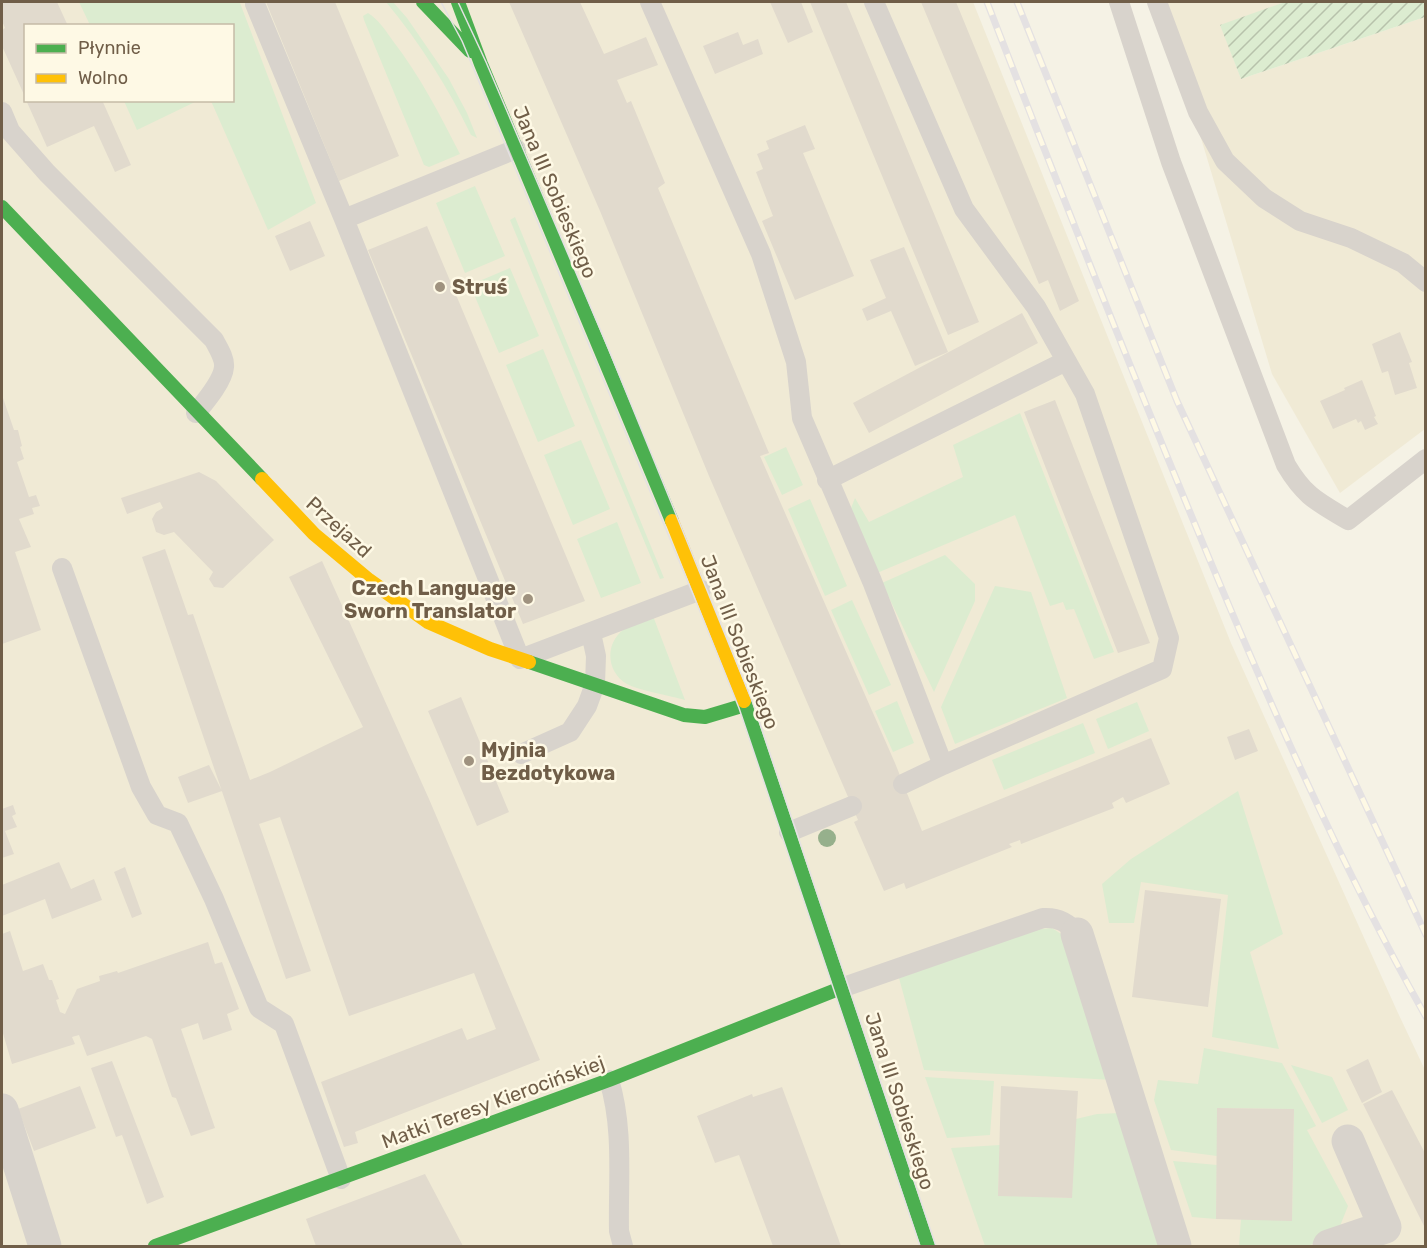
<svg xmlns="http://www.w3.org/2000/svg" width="1427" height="1248" viewBox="0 0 1427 1248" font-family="Rubik,sans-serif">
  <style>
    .residential { fill: #f0ead5; fill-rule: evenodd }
    .grass { fill: #dcecd0 }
    .garden { fill: url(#garden-furrows) }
    .building { fill: #e1dacd }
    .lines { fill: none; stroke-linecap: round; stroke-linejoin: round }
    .lane { stroke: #d8d3cc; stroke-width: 20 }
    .street { stroke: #d8d3cc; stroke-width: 33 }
    .fast { stroke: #4caf50; stroke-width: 14 }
    .slow { stroke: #ffc107; stroke-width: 14 }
    .tram { stroke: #e4e1e2; stroke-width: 1.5 }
    .rail-casing { stroke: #e4e1e2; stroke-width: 7 }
    .rail { stroke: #fef9e5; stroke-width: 4.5; stroke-dasharray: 14; stroke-linecap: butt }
    .tree { fill: #96b08c }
    .poi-dot { fill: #9f927f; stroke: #fef9e5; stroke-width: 2 }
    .labels { text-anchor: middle; stroke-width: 5; stroke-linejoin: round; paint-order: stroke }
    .street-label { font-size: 20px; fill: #705e48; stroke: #fef9e5 }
    .poi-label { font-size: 20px; font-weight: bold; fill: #705e48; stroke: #fef9e5; text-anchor: start }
  </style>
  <defs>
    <pattern id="garden-furrows" width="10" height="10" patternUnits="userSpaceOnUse" patternTransform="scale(1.5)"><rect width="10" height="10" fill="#dcecd0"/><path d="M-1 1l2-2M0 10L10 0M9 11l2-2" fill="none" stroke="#b7c2ab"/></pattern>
  </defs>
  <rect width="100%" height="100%" fill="#f5f2e5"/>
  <path class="residential" d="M2,2H973L1231,643L1398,1013L1425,1070V1246H2ZM26,26H232V100H26Z
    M1160,2H1285L1221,26L1241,79L1425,17V429L1340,493L1272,374Z"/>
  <path class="grass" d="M79,2H243L240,3L316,203L268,230L211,101L232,100V26L90,25Z
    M386,2H393L407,18L449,79L467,113L477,138L471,135C448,87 420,43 386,2Z
    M368,13C379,20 386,31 393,41C420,76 440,115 460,154L429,167L424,165L364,20L363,16Z
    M124,101H197L137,130Z
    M475,186L505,256L465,273L436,203Z
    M515,217L664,578L660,579L510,220Z
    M510,268L539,336L499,353L470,285Z
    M543,349L575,426L538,442L506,365Z
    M1020,413L1114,652L1094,659L1074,609L1066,610L1063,602L1050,606L1015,515L877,573L848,516L855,498L869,522L963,477L953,445Z
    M581,440L610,509L573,525L544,455Z
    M786,447L803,485L782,495L764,457Z
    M810,499L847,586L825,596L788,509Z
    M617,522L641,583L601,598L577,539Z
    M945,555L975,584V601L934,692L882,583Z
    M995,586L1031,592L1067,698L955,744L941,707Z
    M852,600L891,685L869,695L831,610Z
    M653,616L685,700C672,696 637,690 627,684C606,672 605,644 623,630C631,623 644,620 653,616Z
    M897,701L914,743L893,752L875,711Z
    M1137,702L1149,731L1108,749L1096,719Z
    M1083,723L1095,753L1004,790L992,760Z
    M1238,791L1283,934L1250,952L1279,1049L1212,1037L1228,895L1141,882L1134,923H1109L1102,884L1131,859Z
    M1052,928L1069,939L1114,1080L924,1070L899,978L1029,930Z
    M1204,1048L1282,1063L1316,1126L1307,1130L1348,1206L1336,1236L1307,1246H1239L1241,1219L1292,1220L1294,1109L1218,1108L1217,1156L1171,1150L1154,1100L1158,1080L1198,1084Z
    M1291,1065L1332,1077L1348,1110L1322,1123Z
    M925,1077L994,1081L990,1135L947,1138Z
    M1120,1113L1167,1246H985L951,1148L1000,1145L998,1195L1071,1198L1076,1119L1097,1114Z
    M1173,1161L1217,1165L1216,1219L1192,1217Z"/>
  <path class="garden" d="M1285,2H1425V17L1241,79L1220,25Z"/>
  <path class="building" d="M2,2H57L68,26H26V99L2,46V30L5,28L2,21Z
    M266,2H335L399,156L339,181Z
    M509,2H580L604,54L646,37L658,65L617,80L627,103L631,101L665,183L658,188L769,453L760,456L895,763L922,831L1151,738L1170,784L1126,803L1123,797L1112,803L1114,808L1021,844L1020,840L1009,844L1012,847L906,889L904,883L884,891L854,822L858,820L852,806L709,476L600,211Z
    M770,2H801L813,32L788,43Z
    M810,2H846L979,322L948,335Z
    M921,2H956L1079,301L1060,311L1048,280L1039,284Z
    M738,32L743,45L758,39L763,54L715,74L703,46Z
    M26,100H102L131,165L115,172L94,126L47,147Z
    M805,125L815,149L803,153L854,276L795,300L762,221L773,216L756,172L763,169L757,154L769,149L766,141Z
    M310,221L325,256L290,271L275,236Z
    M427,226L585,601L523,624L368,250Z
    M904,247L948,352L915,366L891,311L867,321L862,309L886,298L870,260Z
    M1022,313L1038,343L869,433L853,403Z
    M1400,332L1412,362L1409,363L1417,388L1395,395L1388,371L1382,373L1372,344Z
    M1362,380L1376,416L1374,417L1378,424L1365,430L1361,421L1358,423L1356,419L1333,429L1320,401L1345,390L1344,388Z
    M2,395L14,430H18L22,446L20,447L24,459L17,462L29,497L36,495L40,506L32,508L34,514L19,519L31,547L15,552L41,630L2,644Z
    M1055,400L1150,643L1118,653L1024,412Z
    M199,472L216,481L274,540L223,588L214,587L209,579L213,572L174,532L164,535L156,532L152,519L156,512L163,508L160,502L127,514L121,498Z
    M165,549L188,615L193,614L250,780L270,772L363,727L289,577L322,561L429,799L540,1060L355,1132L358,1143L344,1147L321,1082L462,1028L467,1040L496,1029L474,973L349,1016L280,817L259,824L311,971L286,979L142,557Z
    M461,697L509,812L477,826L428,711Z
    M1249,729L1258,751L1235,760L1227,737Z
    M209,765L222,791L188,803L178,777Z
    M13,805L16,814L12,816L17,827L5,831L14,854L2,858V809Z
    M59,862L71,889L94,879L102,900L52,919L45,899L2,916V885Z
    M125,867L142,914L132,918L114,872Z
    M1145,890L1221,899L1208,1007L1132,997Z
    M10,931L23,971L43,964L49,980H52L59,999L56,1000L60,1012L65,1014L77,989L100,981L99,976L117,971L118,973L208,942L215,964L222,962L239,1009L227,1014L232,1030L203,1040L198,1023L181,1029L215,1128L191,1136L176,1098L172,1097L152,1039L146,1036L87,1056L79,1035L72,1037L75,1044L12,1064L2,1030V934Z
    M1368,1059L1382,1092L1362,1103L1346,1070Z
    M112,1061L164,1197L147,1204L122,1135L116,1137L91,1068Z
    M80,1086L96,1128L34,1151L18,1109Z
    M1001,1086L1078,1091L1072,1198L998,1196Z
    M782,1087L841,1246H773L739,1155L715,1163L697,1116L752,1094L753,1097Z
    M1392,1090L1426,1155V1230L1363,1104Z
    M1217,1108L1294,1109L1292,1221L1216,1219Z
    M425,1174L463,1246H316L306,1219Z"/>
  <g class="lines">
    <path class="lane" d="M650,2L761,254L796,362L802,418L872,581L943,765
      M874,2L964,209L1036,307L1085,394L1169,638L1162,669L943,765L903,784
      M1119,2L1171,162L1286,465C1305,497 1318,502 1348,520L1426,459
      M1157,2L1198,112L1225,161L1264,198L1300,221L1351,238L1403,263L1426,282
      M255,4L344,219L520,659L701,590
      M2,112L10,131L47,173L214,340C218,348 225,358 224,367C223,381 205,402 196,413
      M344,219L516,149
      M827,480L1066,361
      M62,568L141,787L157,815L178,823L214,899L259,1008L284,1024L341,1179
      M521,754L570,732L587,706L595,684L596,656L591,633
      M789,832L852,806
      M841,988L1043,918C1058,917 1068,922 1077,934
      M609,1080C624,1128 618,1181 619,1231L623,1246"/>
    <path class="street" d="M1077,934L1175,1246
      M2,1110L45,1246
      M1329,1246L1385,1227L1348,1141"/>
    <path class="fast" d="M423,2L470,51
      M458,2L481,64L672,521
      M2,207L262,479
      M529,662L684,715L705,717L745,705
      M744,701L928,1246
      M155,1246L609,1080L841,988"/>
    <path class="slow" d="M262,479L314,534L369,580L428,622L490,649L529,662
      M672,521L744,701"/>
    <path class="tram" d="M441,2L462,41L693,594L739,708L920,1246
      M458,2L486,62L609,350L753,703L936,1246"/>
    <g class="rail-casing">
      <path id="rail" d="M987,2C1056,180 1126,358 1199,534C1267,698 1339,862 1426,1017
        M1017,2L1177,401L1426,935"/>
    </g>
    <use href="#rail" class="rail"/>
  </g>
  <circle class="tree" cx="827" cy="838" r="9"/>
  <g class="poi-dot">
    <circle cx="440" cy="287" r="6"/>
    <circle cx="528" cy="599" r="6"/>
    <circle cx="469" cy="761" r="6"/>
  </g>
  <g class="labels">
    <g class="street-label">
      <text transform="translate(555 192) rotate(67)" y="7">Jana III Sobieskiego</text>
      <text transform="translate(339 527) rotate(42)" y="7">Przejazd</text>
      <text transform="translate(740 642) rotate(69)" y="7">Jana III Sobieskiego</text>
      <text transform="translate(900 1101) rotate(72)" y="7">Jana III Sobieskiego</text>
      <text transform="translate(493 1102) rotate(-20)" y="7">Matki Teresy Kierocińskiej</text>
    </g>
    <g class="poi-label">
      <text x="452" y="294">Struś</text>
      <text x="516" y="595" text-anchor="end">Czech Language<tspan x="516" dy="23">Sworn Translator</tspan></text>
      <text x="481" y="757">Myjnia<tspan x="481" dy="23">Bezdotykowa</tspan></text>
    </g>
  </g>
  <rect width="1427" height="1248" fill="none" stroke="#705e48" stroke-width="6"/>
  <rect x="24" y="24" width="210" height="78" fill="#fef9e5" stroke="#c5bba6" stroke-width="1.5"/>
  <rect x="36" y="44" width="30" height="9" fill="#4caf50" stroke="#c5bba6" stroke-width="1.5"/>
  <text x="78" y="54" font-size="18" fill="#705e48">Płynnie</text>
  <rect x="36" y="74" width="30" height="9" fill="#ffc107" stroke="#c5bba6" stroke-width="1.5"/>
  <text x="78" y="84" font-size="18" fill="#705e48">Wolno</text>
</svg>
